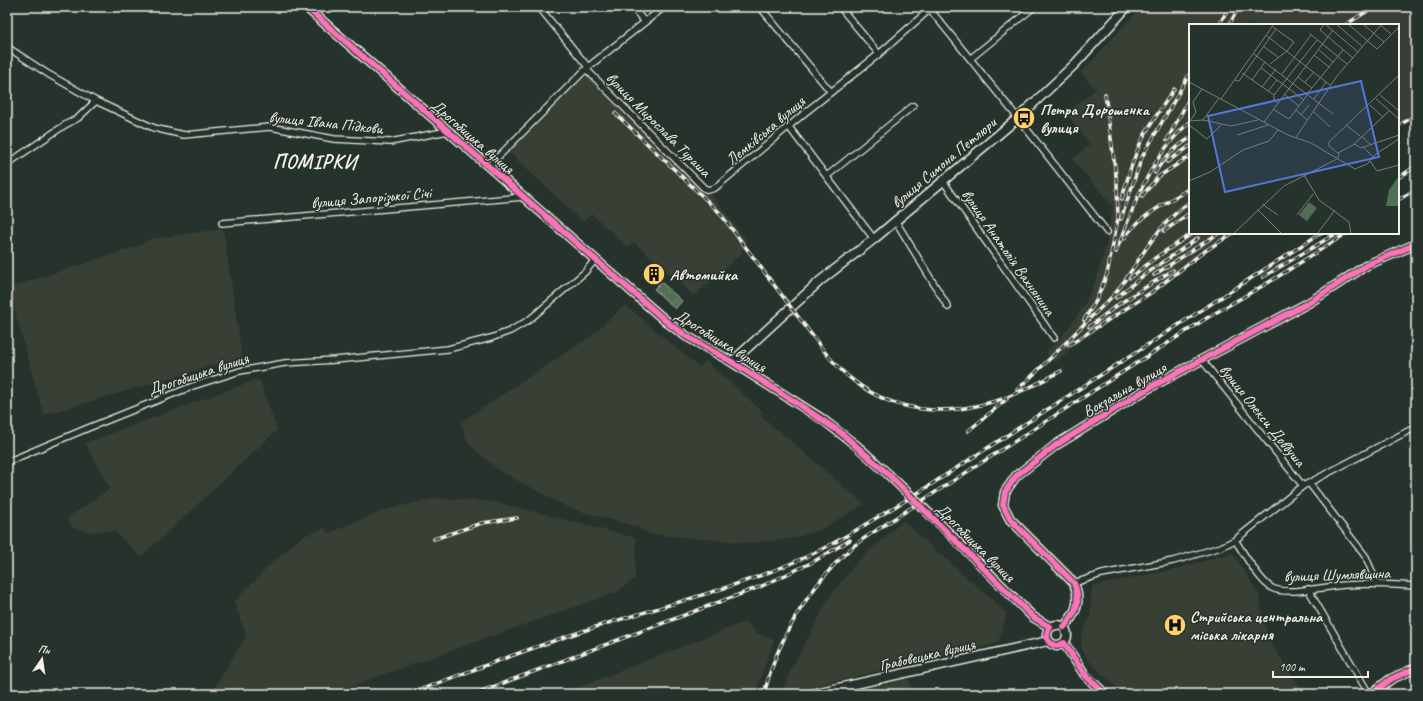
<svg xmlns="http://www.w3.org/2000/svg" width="1423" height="701" viewBox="0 0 1423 701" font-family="Caveat,sans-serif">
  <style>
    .built { fill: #384036 }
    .forest { fill: url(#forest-crowns); stroke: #a3b09f }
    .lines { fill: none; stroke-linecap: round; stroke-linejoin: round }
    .street-casing { stroke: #f4f1e8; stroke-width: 8 }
    .secondary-casing { stroke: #f4f1e8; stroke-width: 11 }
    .street { stroke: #26332d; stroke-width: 5.5 }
    .secondary { stroke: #26332d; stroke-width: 8 }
    .rail-casing { stroke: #f4f1e8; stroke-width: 3.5 }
    .rail { stroke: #26332d; stroke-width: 2; stroke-dasharray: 6; stroke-linecap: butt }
    .secondary-bridge-casing { stroke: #f4f1e8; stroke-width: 11; stroke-linecap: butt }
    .secondary-bridge { stroke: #26332d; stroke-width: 8 }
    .cycleway-casing { stroke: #26332d; stroke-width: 8 }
    .cycleway { stroke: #fb73b8; stroke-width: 6 }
    .labels { text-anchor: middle; stroke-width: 3; stroke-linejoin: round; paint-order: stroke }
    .poi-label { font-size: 16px; font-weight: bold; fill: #f4f1e8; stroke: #26332d; text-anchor: start }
    .street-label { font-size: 16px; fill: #f4f1e8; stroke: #26332d }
    .district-label { font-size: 20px; font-weight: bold; letter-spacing: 1px; fill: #f4f1e8; stroke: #26332d }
    .inset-road { fill: none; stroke: #787f78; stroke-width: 1 }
    .view { fill: #5377dc; fill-opacity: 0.15; stroke: #5377dc; stroke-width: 2 }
    .inset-edge { fill: none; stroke: #f4f1e8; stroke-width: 2 }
  </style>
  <defs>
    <pattern id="forest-crowns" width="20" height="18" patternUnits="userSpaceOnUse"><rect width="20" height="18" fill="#526e56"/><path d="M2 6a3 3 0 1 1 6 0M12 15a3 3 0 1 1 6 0" fill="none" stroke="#6c836e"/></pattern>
  </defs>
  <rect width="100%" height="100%" fill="#26332d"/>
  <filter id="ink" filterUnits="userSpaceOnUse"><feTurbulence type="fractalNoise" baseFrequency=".025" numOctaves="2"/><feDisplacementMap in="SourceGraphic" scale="8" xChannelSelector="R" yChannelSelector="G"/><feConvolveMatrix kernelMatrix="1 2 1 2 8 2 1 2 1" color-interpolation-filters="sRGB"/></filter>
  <g filter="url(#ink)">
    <path class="built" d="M1141,7H1416V117L1398,128V25H1190V233H1236L1197,259L1156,292L1074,345L1055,363L1046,351L1057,342L1070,326L1085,304L1097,277L1107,242L1113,206L1072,159L1090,145L1066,113L1096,89L1081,73Z
      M583,77H591L703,190L714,198L746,240L741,254L694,296L634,242L628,248L592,214L583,222L509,152Z
      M223,229L242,357L44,415L8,288L139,246L150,239Z
      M625,305L699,367L706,361L763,412L760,415L864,504L818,531L789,539L749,543L650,534L637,527L569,508L500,471L469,444L461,422L590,337Z
      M255,380L260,381L277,430L141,557L114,531L88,532L73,528L67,518L110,489L85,443Z
      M437,498L495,502L636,538L635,578L617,592L376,677L336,694H211L245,638L246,634L234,602L273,562L303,536L325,528L328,533L388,509Z
      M903,521L1007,613L998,643L782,694L790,671L831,595L856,563Z
      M1233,553L1258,593L1268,639L1304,694H1123L1089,661L1082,649L1081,640L1082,633L1090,618L1092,586L1177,569L1221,556L1222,558Z
      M745,622L758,634L774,639L755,694H561Z
      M909,678L912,694H845Z"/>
    <path class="forest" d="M661,282L682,301L675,309L654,289Z"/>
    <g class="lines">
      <g class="street-casing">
        <path id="street" d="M539,7L588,67
          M632,7L645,22
          M760,7L831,92
          M840,7L879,54
          M928,7L1018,118L1107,232
          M7,47L48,74L96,101L154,128L184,135L270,127L334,139L390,142L448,131
          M970,59L1034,7
          M586,69L704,188L708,190L715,188L807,111L879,54L929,10
          M789,127L874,239
          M7,164L65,125L78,118L96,101
          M488,167L588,67L664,7
          M827,176L913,106
          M943,181L1054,338
          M895,220L948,307
          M222,223L523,197
          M1202,360L1303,486
          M7,462L88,428L193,386L240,371L285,363L335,360L448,349L491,338L510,331L529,320L585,272L595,260
          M1309,483L1366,557L1377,584
          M1235,540C1243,552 1260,582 1272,588C1287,596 1327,586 1345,585C1369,583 1392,585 1416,586
          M1074,583L1102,574L1173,561L1221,547L1235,540L1303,486L1416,427
          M1308,589L1369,694"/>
      </g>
      <g class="secondary-casing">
        <path id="secondary" d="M306,7L667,322L686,336L732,362L822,419L857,446L888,474
          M732,362L820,281L874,239L1018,118L1075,64L1127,7
          M945,529L1033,617L1050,627C1044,636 1047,644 1057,646L1064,643L1085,675L1105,694
          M1047 635a10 10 0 1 1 20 0a10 10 0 1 1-20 0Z
          M1064,627C1077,612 1081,602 1074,583L1010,519L1003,505L1005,492L1016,476L1056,445L1147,389L1310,302L1367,265L1416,244
          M811,694L1048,641
          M1371,694L1391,679L1416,668"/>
      </g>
      <use href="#street" class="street"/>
      <use href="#secondary" class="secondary"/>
      <g class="rail-casing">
        <path id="rail" d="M1219,25L1229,7
          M1229,25L1239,7
          M1345,25L1374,7
          M615,113L719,212L824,351C833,362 843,373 854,381C895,413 944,416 992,402C999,400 1006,398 1012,395C1029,388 1045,380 1061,371
          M1398,126L1416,115
          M1167,140L1190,97
          M1167,162L1190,146
          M1155,173C1163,158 1176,147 1190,138
          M1398,178L1416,166
          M1142,196L1158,177L1190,156
          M1122,199C1127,179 1133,158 1142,140C1151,122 1164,105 1174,89
          M1398,200L1416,189
          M1121,219L1142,157L1190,73
          M1164,231L1190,213
          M1124,239C1137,217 1169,202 1190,188
          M1116,252C1134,205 1150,156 1190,122
          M1154,275L1219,233
          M1263,277L1337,233
          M1130,278L1155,258L1193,233
          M1116,298L1140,278L1198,238
          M1084,320L1096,301L1107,274L1118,219L1117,183L1105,94
          M1089,327L1119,304L1173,270
          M1069,345L1152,292L1202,253L1233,233
          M1017,390C1041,368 1064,345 1087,321C1097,311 1108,302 1117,291C1142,258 1155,226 1190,202
          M968,431L1007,399
          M434,539L482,523L517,518
          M409,694C473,670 537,645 602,625C670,604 743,586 808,556C844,540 876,517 910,498L1321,233
          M474,694L762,586L813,562L850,540
          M764,694C777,640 808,588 849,550C861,539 876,531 889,522L1210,316L1271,281L1347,233"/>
      </g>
      <use href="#rail" class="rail"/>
      <g class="secondary-bridge-casing">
        <path id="secondary-bridge" d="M888,474L945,529"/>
      </g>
      <use href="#secondary-bridge" class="secondary-bridge"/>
      <g class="cycleway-casing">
        <path id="cycleway" d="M306,7L667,322L686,336L732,362L789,398L840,432L888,474L1033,617L1050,627C1044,636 1047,644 1057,646L1064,643L1085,675L1105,694
          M1064,627C1077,612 1081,602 1074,583L1010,519L1003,505L1005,492L1016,476L1056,445L1147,389L1310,302L1367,265L1416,244
          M1371,694L1391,679L1416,668"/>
      </g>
      <use href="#cycleway" class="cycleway"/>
    </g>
  </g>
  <defs>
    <g id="bus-disc" transform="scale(1.15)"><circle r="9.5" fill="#ffd166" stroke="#26332d"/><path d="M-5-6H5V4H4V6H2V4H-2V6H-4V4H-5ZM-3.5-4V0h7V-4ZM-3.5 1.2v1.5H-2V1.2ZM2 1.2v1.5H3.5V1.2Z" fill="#111"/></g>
    <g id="building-disc" transform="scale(1.15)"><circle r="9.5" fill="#ffd166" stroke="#26332d"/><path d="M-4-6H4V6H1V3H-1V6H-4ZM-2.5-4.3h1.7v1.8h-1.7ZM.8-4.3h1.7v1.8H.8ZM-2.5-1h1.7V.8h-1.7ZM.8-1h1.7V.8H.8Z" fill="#111"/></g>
    <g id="hospital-disc" transform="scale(1.15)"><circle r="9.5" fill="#ffd166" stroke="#26332d"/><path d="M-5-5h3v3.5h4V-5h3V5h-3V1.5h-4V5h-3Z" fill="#111"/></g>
  </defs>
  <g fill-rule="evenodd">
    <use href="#bus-disc" x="1024" y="118"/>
    <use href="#building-disc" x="654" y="274"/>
    <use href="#hospital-disc" x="1175" y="625"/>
  </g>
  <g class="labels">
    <g class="poi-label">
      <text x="1040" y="115">Петра Дорошенка<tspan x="1040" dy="18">вулиця</tspan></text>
      <text x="670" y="280">Автомийка</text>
      <text x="1190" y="622">Стрийська центральна<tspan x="1190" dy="18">міська лікарня</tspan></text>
    </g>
    <g class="street-label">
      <text transform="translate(326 122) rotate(6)" y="6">вулиця Івана Підкови</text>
      <text transform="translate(659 124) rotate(45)" y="6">вулиця Мирослава Тураша</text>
      <text transform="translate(765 130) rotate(-40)" y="6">Лемківська вулиця</text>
      <text transform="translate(473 136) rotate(41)" y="6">Дрогобицька вулиця</text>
      <text transform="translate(943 162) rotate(-40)" y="6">вулиця Симона Петлюри</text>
      <text transform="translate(371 197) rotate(-5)" y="6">вулиця Запорізької Січі</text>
      <text transform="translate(1009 252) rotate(55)" y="6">вулиця Анатолія Вахнянина</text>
      <text transform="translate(721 340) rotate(32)" y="6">Дрогобицька вулиця</text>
      <text transform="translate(198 373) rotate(-18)" y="6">Дрогобицька вулиця</text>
      <text transform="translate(1124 389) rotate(-30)" y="6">Вокзальна вулиця</text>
      <text transform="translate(1263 415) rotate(51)" y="6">вулиця Олекси Довбуша</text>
      <text transform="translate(976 542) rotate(45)" y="6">Дрогобицька вулиця</text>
      <text transform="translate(1337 574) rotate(-2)" y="6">вулиця Шумлявщина</text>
      <text transform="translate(927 654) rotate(-13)" y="6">Грабовецька вулиця</text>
    </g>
    <g class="district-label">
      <text x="315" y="168">ПОМІРКИ</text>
    </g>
  </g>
  <g transform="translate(1189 24)">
    <rect width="210" height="210" fill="#26332d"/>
    <path d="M120,178L128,184L118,197L110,191Z" fill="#526e56"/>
    <path d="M210,152V182H197L200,166Z" fill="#526e56"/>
    <path class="inset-road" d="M135,0L131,6L164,34M136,0L169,28M147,0L174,23M159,0L188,25L210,3M174,0L195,18M190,0L202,10M120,9L158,40M78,12L141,61M74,22L89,33M130,26L144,38M65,30L144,90M125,31L140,43M81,40L98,27L105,18L84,3M72,44L115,76M53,49L85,71V76L89,79M93,50L122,11M109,53L123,64M46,56L50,57L87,5M63,56L76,38M0,58L99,111L122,119L166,145L178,140L187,130L210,115M116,58L125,48M73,63L87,45M79,67L88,56M95,70L110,82M118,70L154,26M85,71L128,16M191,71L209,86M32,75L85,0M125,75L137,58M187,75L210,95M181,81L194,93M84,85L100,95L119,70M107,86L118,96M125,88L141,103M112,91L120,81M14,96L30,74M0,97L14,96L42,102L69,96M1,97L7,88L4,78L13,65M75,98L144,6M0,101L18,115L32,101M157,101L171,112M48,111L79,101M172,112L182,121M107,113L148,52L193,0M165,120L172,124L210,111M174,123L184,133M149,129L164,121L200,87M149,134L150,130L140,122V118L210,51M181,137L188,147L210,141M115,151L130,176L160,198L162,210M0,157L21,148L54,126L80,117L89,106M73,180L89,191M68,185L93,210M108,191L124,170M44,210L95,162L148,135M128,210L146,186"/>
    <path class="view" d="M172,57L190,133L36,168L19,92Z"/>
    <rect width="210" height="210" class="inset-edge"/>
  </g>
  <rect width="1423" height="701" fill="none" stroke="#26332d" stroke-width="24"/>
  <rect x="12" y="12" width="1399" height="677" fill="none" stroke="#f4f1e8" stroke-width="1.5" filter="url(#ink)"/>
  <g transform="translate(42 659) rotate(13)" stroke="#26332d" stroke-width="3" paint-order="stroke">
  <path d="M0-3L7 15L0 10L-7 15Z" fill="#f4f1e8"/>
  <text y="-6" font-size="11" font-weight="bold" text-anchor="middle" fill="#f4f1e8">Пн</text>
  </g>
  <path d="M1273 671v6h95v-6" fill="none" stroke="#f4f1e8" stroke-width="2"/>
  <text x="1279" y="671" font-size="12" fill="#f4f1e8" stroke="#26332d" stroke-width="3" paint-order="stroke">100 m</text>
</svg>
